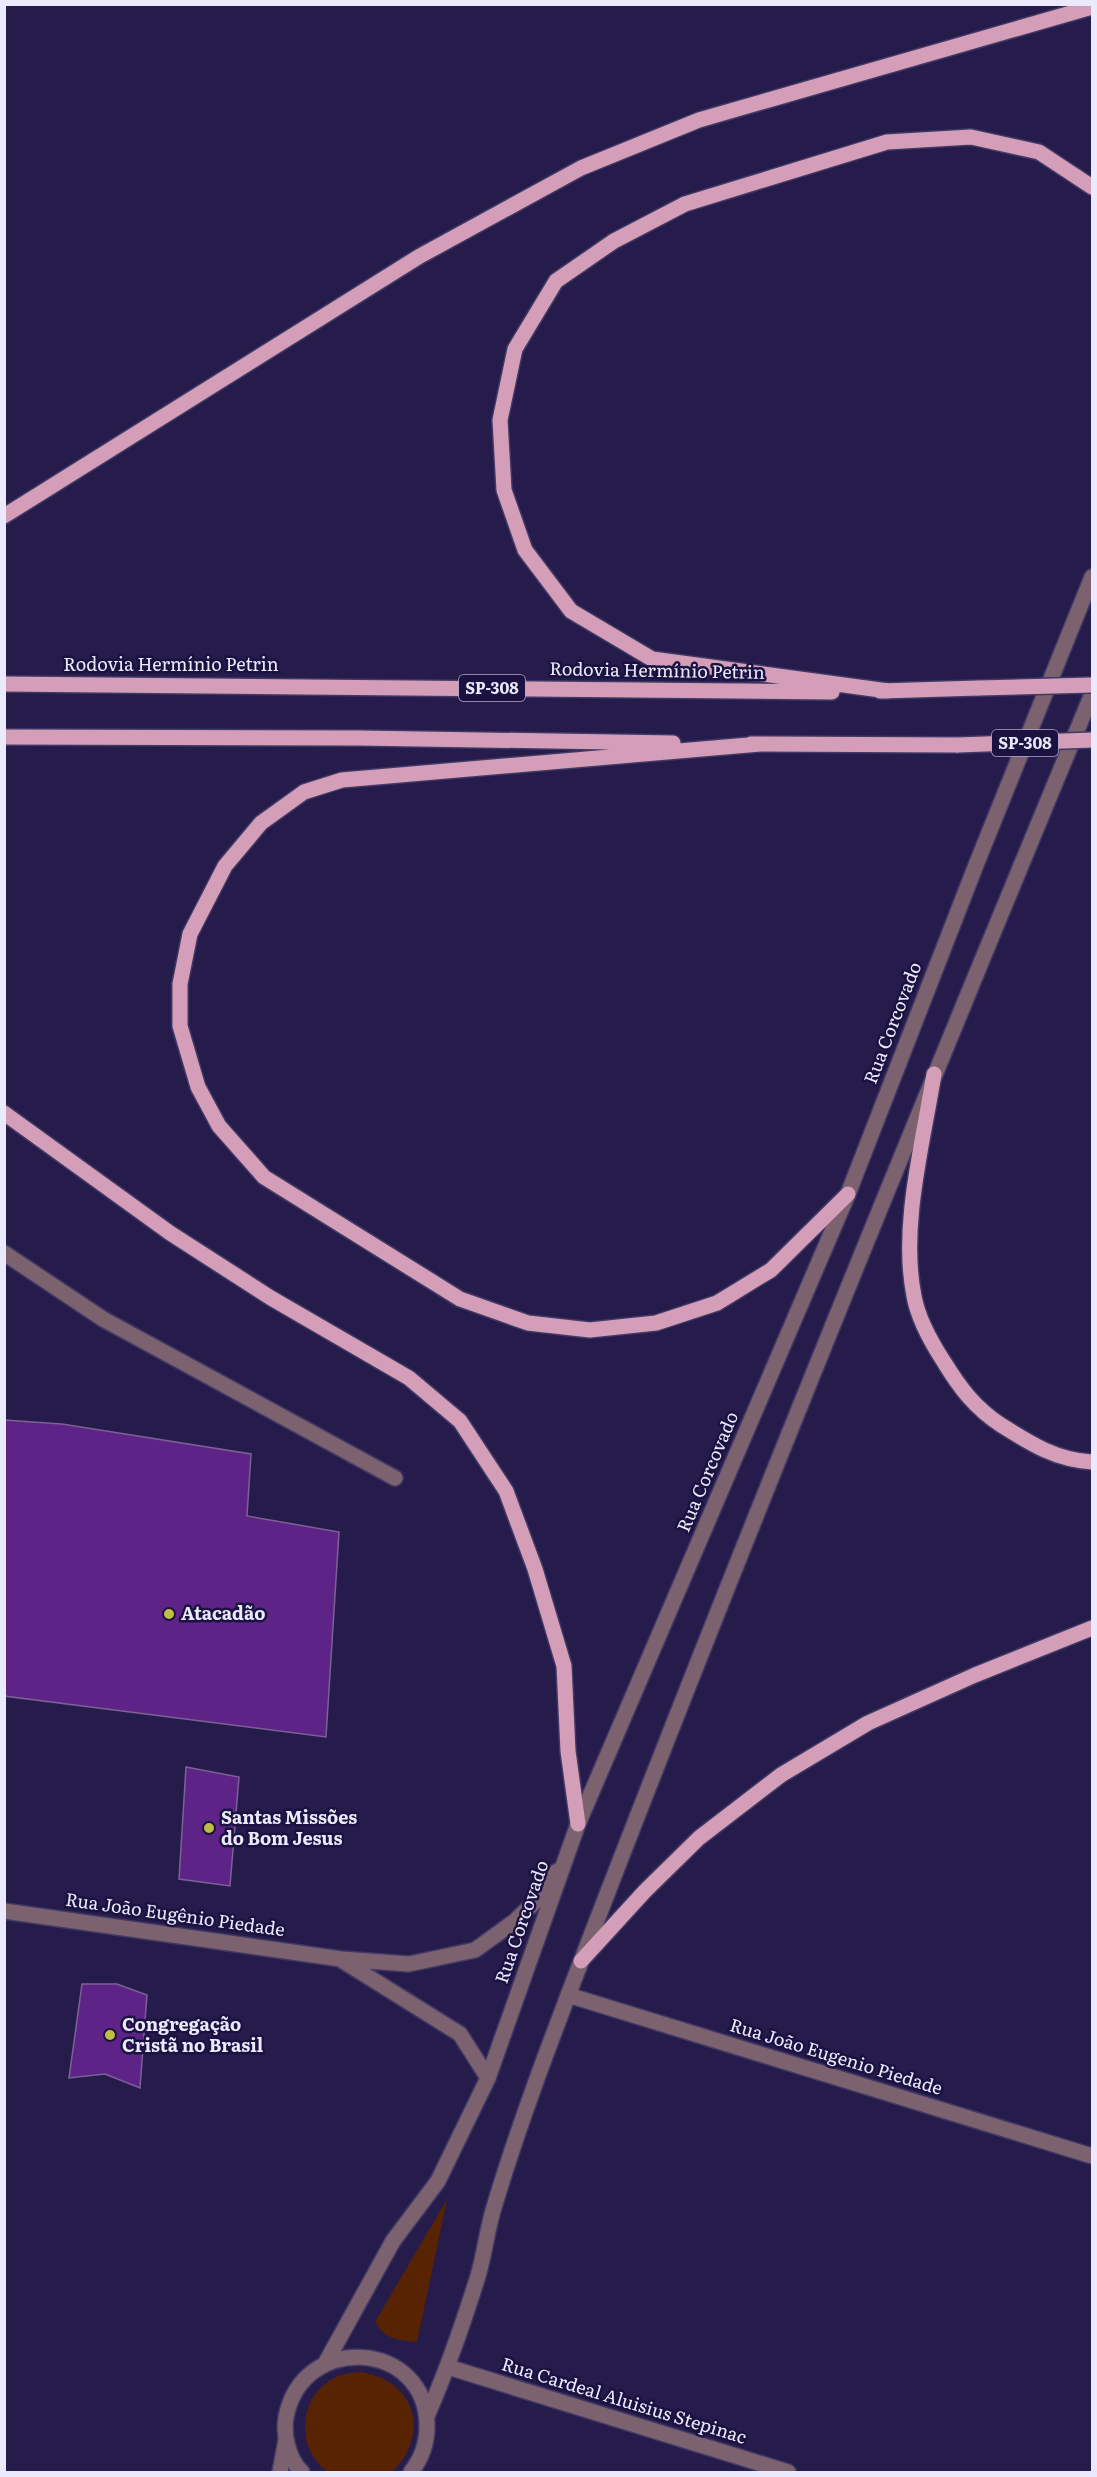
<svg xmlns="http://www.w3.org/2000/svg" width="1097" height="2477" viewBox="0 0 1097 2477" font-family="Literata,serif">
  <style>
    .green { fill: #572302 }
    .building { fill: #5e2387; stroke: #7c6195; stroke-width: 1.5 }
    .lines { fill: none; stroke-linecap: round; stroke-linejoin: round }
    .minor-casing { stroke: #413965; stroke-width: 18 }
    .tertiary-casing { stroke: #413965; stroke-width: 18 }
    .primary-casing { stroke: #413965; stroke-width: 18 }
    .minor { stroke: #7c626f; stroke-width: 15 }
    .tertiary { stroke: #7c626f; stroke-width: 15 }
    .primary { stroke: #d49eb9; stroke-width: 15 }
    .primary-bridge-casing { stroke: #413965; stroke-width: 18; stroke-linecap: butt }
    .primary-bridge { stroke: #d49eb9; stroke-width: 15 }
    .poi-dot { fill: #c1bd40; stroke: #1c1241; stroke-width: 2 }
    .labels { text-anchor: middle; stroke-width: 5; stroke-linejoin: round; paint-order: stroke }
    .shield { fill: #1c1241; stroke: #ada9c5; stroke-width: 1.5 }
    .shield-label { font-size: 16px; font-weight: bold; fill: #ebeafd }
    .street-label { font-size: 18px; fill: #ebeafd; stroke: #1c1241 }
    .poi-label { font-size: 18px; font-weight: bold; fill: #ebeafd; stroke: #1c1241; text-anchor: start }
  </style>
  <rect width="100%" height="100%" fill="#251c4c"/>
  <path class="green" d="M447,2199L417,2342C396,2340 387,2340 375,2322Z
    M360,2372C416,2380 431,2434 392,2472H328C297,2451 297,2402 329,2381C339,2374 349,2373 360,2372Z"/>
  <path class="building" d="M4,1420L62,1424L251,1454L247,1516L339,1532L326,1737L4,1696Z
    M186,1767L239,1777L230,1886L179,1879Z
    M82,1984H117L147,1995L140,2088L105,2074L69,2078Z"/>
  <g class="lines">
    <g class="minor-casing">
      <path id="minor" d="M4,1253L103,1319L395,1478
        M4,1911L341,1959L409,1964L475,1950L515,1921L542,1895L557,1871
        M343,1961L460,2034L488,2078
        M568,1995L1092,2156
        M448,2367L788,2472"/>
    </g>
    <g class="tertiary-casing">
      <path id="tertiary" d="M325,2364L393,2241L438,2181L488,2078L578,1824L848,1194L976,865L1092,577
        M427,2416C447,2370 463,2324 478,2276C485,2253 487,2228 495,2204C520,2121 551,2040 582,1959C745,1535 918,1114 1092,694
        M280,2472L286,2440
        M302,2472C288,2459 283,2434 286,2417C303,2331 427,2341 427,2426C427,2444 422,2458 411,2472"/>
    </g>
    <g class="primary-casing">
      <path id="primary" d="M4,516L420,256L581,168L699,120L1092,7
        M4,684L832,692
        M880,691L979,688
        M888,691L652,659L571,611L525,550L504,490L500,420L515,349L556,281L614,241L685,204L887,142L971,137L1039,152L1092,187
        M4,737L359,738L673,743
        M751,744L958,745
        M760,744L342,780L304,792L261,823L225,866L190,934L180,984V1026L198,1087L219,1126L264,1177L460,1299L528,1323L590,1330L656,1323L717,1303L771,1270L848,1194
        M934,1074C923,1143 900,1227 914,1296C918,1319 931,1342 944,1362C960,1388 975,1408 1001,1425C1031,1444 1056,1460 1092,1462
        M4,1113L170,1233L271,1298L409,1378L460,1421L506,1491L535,1569L564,1666L568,1751L578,1824
        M581,1961L645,1891L699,1838L781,1775L868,1723L975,1675L1092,1628"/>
    </g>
    <use href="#minor" class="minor"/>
    <use href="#tertiary" class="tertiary"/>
    <use href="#primary" class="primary"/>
    <g class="primary-bridge-casing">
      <path id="primary-bridge" d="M979,688L1092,685
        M958,745L1092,740"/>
    </g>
    <use href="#primary-bridge" class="primary-bridge"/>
  </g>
  <g class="poi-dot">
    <circle cx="169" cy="1614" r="6"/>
    <circle cx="209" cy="1828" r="6"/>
    <circle cx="110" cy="2035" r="6"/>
  </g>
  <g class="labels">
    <g class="shield">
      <rect x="459" y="675" width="66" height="26" rx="4.5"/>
      <rect x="992" y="730" width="66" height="26" rx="4.5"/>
    </g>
    <g class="shield-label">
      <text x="492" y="694">SP-308</text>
      <text x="1025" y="749">SP-308</text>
    </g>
    <g class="street-label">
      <text x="171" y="671">Rodovia Hermínio Petrin</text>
      <text transform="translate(657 671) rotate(1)" y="6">Rodovia Hermínio Petrin</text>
      <text transform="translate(893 1023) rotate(-69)" y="6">Rua Corcovado</text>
      <text transform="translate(708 1472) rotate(-67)" y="6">Rua Corcovado</text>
      <text transform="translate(175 1915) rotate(8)" y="6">Rua João Eugênio Piedade</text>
      <text transform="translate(522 1922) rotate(-71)" y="6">Rua Corcovado</text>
      <text transform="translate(836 2057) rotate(17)" y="6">Rua João Eugenio Piedade</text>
      <text transform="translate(624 2401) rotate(17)" y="6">Rua Cardeal Aluisius Stepinac</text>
    </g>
    <g class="poi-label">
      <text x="181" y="1620">Atacadão</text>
      <text x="221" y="1824">Santas Missões<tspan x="221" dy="21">do Bom Jesus</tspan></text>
      <text x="122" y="2031">Congregação<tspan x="122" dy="21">Cristã no Brasil</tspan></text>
    </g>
  </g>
  <rect width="1097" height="2477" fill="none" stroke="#ebeafd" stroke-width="12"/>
</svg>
